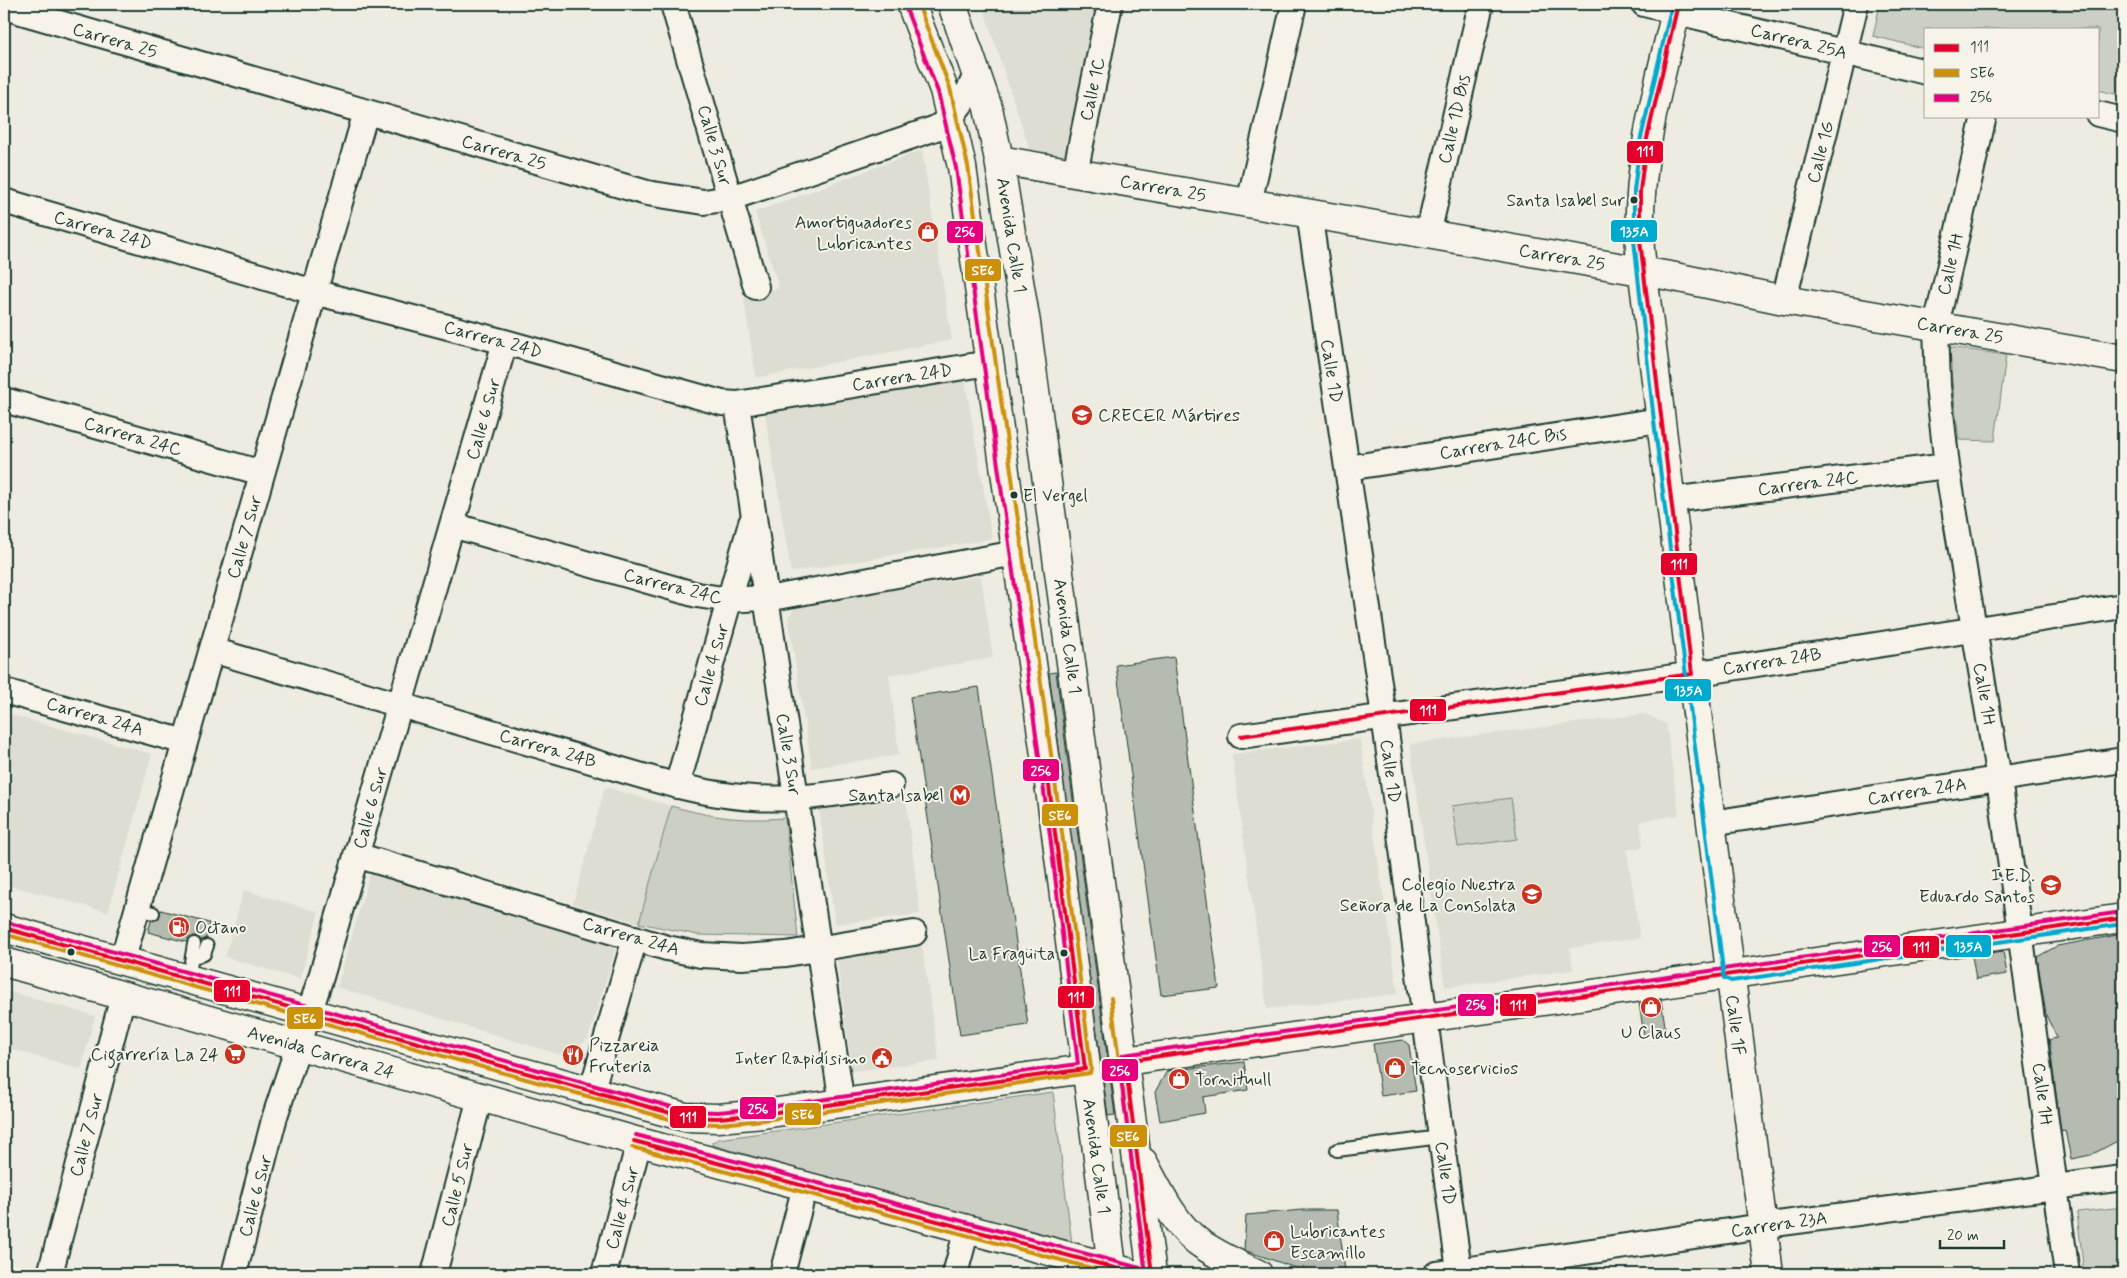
<svg xmlns="http://www.w3.org/2000/svg" width="2127" height="1278" viewBox="0 0 2127 1278" font-family="Mynerve,sans-serif">
  <style>
    .built { fill: #ddddd2 }
    .green { fill: #cccfc4; stroke: #76867c }
    .building { fill: #b5bbb0; stroke: #1f3d34 }
    .lines { fill: none; stroke-linecap: round; stroke-linejoin: round }
    .lane-casing { stroke: #1f3d34; stroke-width: 16 }
    .street-casing { stroke: #1f3d34; stroke-width: 28 }
    .secondary-casing { stroke: #1f3d34; stroke-width: 31 }
    .lane { stroke: #f7f3e8; stroke-width: 12 }
    .street { stroke: #f7f3e8; stroke-width: 24 }
    .secondary { stroke: #f7f3e8; stroke-width: 28 }
    .bus-1-casing { stroke: #f7f3e8; stroke-width: 8 }
    .bus-2-casing { stroke: #f7f3e8; stroke-width: 8 }
    .bus-3-casing { stroke: #f7f3e8; stroke-width: 8 }
    .bus-4-casing { stroke: #f7f3e8; stroke-width: 8 }
    .bus-1 { stroke: #e4002b; stroke-width: 4 }
    .bus-2 { stroke: #cc910a; stroke-width: 4 }
    .bus-3 { stroke: #e5007d; stroke-width: 4 }
    .bus-4 { stroke: #00a9ce; stroke-width: 4 }
    .bus-dot { fill: #1f3d34; stroke: #f7f3e8; stroke-width: 2 }
    .labels { text-anchor: middle; stroke-width: 4; stroke-linejoin: round; paint-order: stroke }
    .bus-label { font-size: 17px; fill: #1f3d34; stroke: #f7f3e8; text-anchor: end }
    .street-label { font-size: 18px; fill: #1f3d34; stroke: #f7f3e8 }
    .poi-label { font-size: 18px; fill: #1f3d34; stroke: #f7f3e8; text-anchor: end }
    .line-badge { stroke: #f7f3e8; stroke-width: 2 }
    .badge-label { font-size: 14px; text-anchor: middle; font-weight: bold; fill: #fff }
  </style>
  <rect width="100%" height="100%" fill="#eeece1"/>
  <filter id="ink" filterUnits="userSpaceOnUse"><feTurbulence type="fractalNoise" baseFrequency=".02" numOctaves="2"/><feDisplacementMap in="SourceGraphic" scale="10" xChannelSelector="R" yChannelSelector="G"/><feConvolveMatrix kernelMatrix="1 2 1 2 8 2 1 2 1" color-interpolation-filters="sRGB"/></filter>
  <g filter="url(#ink)">
    <path class="built" d="M982,4H1096L1064,158L1030,151Z
      M922,150L952,340L756,378L744,299L779,288L755,212Z
      M965,380L992,539L791,572L765,413Z
      M981,576L993,658L889,675L899,755L812,768L788,617L797,605Z
      M4,713L152,754L108,912L4,884Z
      M1645,714L1666,724L1679,815L1640,821L1643,847L1627,850L1640,938L1570,948L1573,970L1445,987L1410,744Z
      M1360,739L1398,994L1267,1009L1232,754Z
      M605,787L671,806L639,923L573,904Z
      M906,798L920,914L835,924L819,808Z
      M371,870L618,941L588,1039L565,1056L337,987Z
      M244,890L319,912L300,979L225,957Z
      M922,946L939,1061L852,1071L837,960Z
      M4,990L95,1016L81,1069L4,1047Z"/>
    <path class="green" d="M1880,4H2123V96L2098,90V29H1926V49L1873,36Z
      M1948,347L2006,355L1995,441L1959,440Z
      M1511,798L1517,839L1458,847L1452,806Z
      M671,806C716,818 739,821 785,818L798,937L698,935L639,923Z
      M1053,1092L1072,1244L712,1145V1142L719,1139Z
      M2123,1207V1274H2084L2077,1212Z"/>
    <path class="building" d="M1174,657L1219,988L1161,995L1116,665Z
      M1056,672L1115,1115L1108,1116L1049,673Z
      M979,687L1028,1025L960,1035L910,697Z
      M161,910L209,923L206,938L201,940L196,936H192L186,942L148,932L151,921L159,918Z
      M2123,934V1138L2091,1155L2071,1159L2065,1130L2061,1131L2049,1040L2057,1038L2046,1015L2037,957L2057,946Z
      M2003,951L2007,974L1976,979L1972,956Z
      M1661,1000L1666,1032L1644,1035L1639,1003Z
      M1403,1040L1409,1045L1416,1091L1381,1096L1373,1044Z
      M1244,1062L1248,1090L1203,1097L1205,1113L1160,1121L1155,1092L1167,1071Z
      M1303,1210H1337L1345,1271L1307,1274V1272L1244,1250L1246,1215Z"/>
    <g class="lines">
      <g class="lane-casing">
        <path id="lane" d="M138,909L153,913
          M193,957L204,954L207,946
          M188,980L194,944
          M1337,1150L1441,1137"/>
      </g>
      <g class="street-casing">
        <path id="street" d="M673,4L756,287
          M1644,4L1926,72
          M4,7L647,193L704,202L731,198L936,128C957,116 968,94 977,72
          M2098,114L2123,120
          M1984,116L1936,326L1938,386L1947,466L1999,779L2067,1274
          M1075,173L1110,4
          M4,201L314,292L505,342L722,403L737,404L774,398L989,363
          M1249,203L1294,4
          M1309,213L1384,716L1459,1270
          M1428,234L1481,4
          M1784,300L1856,4
          M4,400L262,473
          M737,404L842,1104
          M1347,468L1660,420
          M1670,500L1947,466
          M452,525L697,595L729,600L778,597L1016,553
          M212,650L656,780C688,789 720,796 754,798C799,801 846,792 891,785
          M4,691L185,742
          M1241,736L1674,677L2123,606
          M677,786L751,523
          M1711,823L2123,760
          M356,855L667,948L701,955L742,957L786,954L914,933
          M122,962L366,112
          M591,1093L635,938
          M50,1274L123,996
          M234,1274L275,1116L321,977L505,342
          M434,1274L480,1097
          M604,1274L639,1142
          M782,1274L805,1186
          M955,1274L967,1229
          M1436,1274L1776,1224L2123,1178"/>
      </g>
      <g class="secondary-casing">
        <path id="secondary" d="M911,4L944,90L962,167L1055,826L1113,1274
          M952,4L988,108L999,160L1026,323L1152,1274
          M1678,4C1658,85 1636,165 1640,250L1692,674L1769,1274
          M999,160L1670,276L1784,300L2123,359
          M4,928L685,1117L718,1118L763,1114L1085,1069
          M4,962L639,1142L1128,1272
          M1125,1061L2123,918
          M1143,1162C1158,1189 1172,1221 1197,1241C1216,1255 1237,1264 1258,1274"/>
      </g>
      <use href="#lane" class="lane"/>
      <use href="#street" class="street"/>
      <use href="#secondary" class="secondary"/>
      <g class="bus-1-casing">
        <path id="bus-1" d="M1241,736L1692,674L1640,240V191L1646,143L1678,4
          M4,928L685,1117L718,1118L763,1114L1085,1069L1046,762
          M634,1141L1138,1274
          M1152,1274L1125,1061L2123,918"/>
      </g>
      <g class="bus-2-casing">
        <path id="bus-2" d="M4,934L684,1123L719,1124L764,1120L1090,1073L1091,1068L1061,825L968,166L950,88L918,4
          M1111,998L1146,1274
          M632,1147L1114,1274"/>
      </g>
      <g class="bus-3-casing">
        <path id="bus-3" d="M6,922L686,1111L718,1112L762,1108L1078,1064L1049,827L956,168L938,92L905,6
          M636,1135L1140,1268
          M1146,1274L1119,1062L1123,1055L2122,912"/>
      </g>
      <g class="bus-4-casing">
        <path id="bus-4" d="M1672,4L1640,142L1634,191V240L1654,421L1724,978L1731,981L2123,924"/>
      </g>
      <use href="#bus-1" class="bus-1"/>
      <use href="#bus-2" class="bus-2"/>
      <use href="#bus-3" class="bus-3"/>
      <use href="#bus-4" class="bus-4"/>
    </g>
  </g>
  <defs>
    <g id="shop-disc" transform="scale(1.125)"><circle r="9.5" fill="#c8321e" stroke="#f7f3e8"/><path d="M-5-2.5h2.3a2.7 3.5 0 0 1 5.4 0H5L5.5 6h-11ZM-1.5-2.5h3a1.5 2.3 0 0 0-3 0Z" fill="#fff"/></g>
    <g id="school-disc" transform="scale(1.125)"><circle r="9.5" fill="#c8321e" stroke="#f7f3e8"/><path d="M0-5L7-2L0 1L-7-2ZM-4 1L0 2.5L4 1V4Q0 6-4 4Z" fill="#fff"/></g>
    <g id="metro-disc" transform="scale(1.125)"><circle r="9.5" fill="#c8321e" stroke="#f7f3e8"/><path d="M-5.5 5V-5H-3L0 0L3-5H5.5V5H3V-.5L0 4L-3-.5V5Z" fill="#fff"/></g>
    <g id="university-disc" transform="scale(1.125)"><circle r="9.5" fill="#c8321e" stroke="#f7f3e8"/><path d="M0-5L7-2L0 1L-7-2ZM-4 1L0 2.5L4 1V4Q0 6-4 4Z" fill="#fff"/></g>
    <g id="fuel-disc" transform="scale(1.125)"><circle r="9.5" fill="#c8321e" stroke="#f7f3e8"/><path d="M-5.5-6h7V0h2V4h1.3V-2.5L3-4.5l.8-.8L6-3V5H2.5V1h-1V6h-7ZM-4.2-4.7v3.2H.2V-4.7Z" fill="#fff"/></g>
    <g id="supermarket-disc" transform="scale(1.125)"><circle r="9.5" fill="#c8321e" stroke="#f7f3e8"/><path d="M-6-5.5h2.5l.6 2H6L4.5 2H-2.5L-4.4-4H-6ZM-1.5 3.2a1.3 1.3 0 1 0 .1 0ZM3 3.2a1.3 1.3 0 1 0 .1 0Z" fill="#fff"/></g>
    <g id="restaurant-disc" transform="scale(1.125)"><circle r="9.5" fill="#c8321e" stroke="#f7f3e8"/><path d="M-5-6h1v4h1v-4h1v4h1v-4h1v5L-1.5 .5V6h-2V.5L-5-1ZM5-6V6H3V1.5H1.5Q1.5-4 5-6Z" fill="#fff"/></g>
    <g id="civic-disc" transform="scale(1.125)"><circle r="9.5" fill="#c8321e" stroke="#f7f3e8"/><path d="M-.6-6.5H3V-4.5H.6V-3L4-1V1h2V6H-6V1h2V-1L-.6-3ZM-1.2 2.5V6h2.4V2.5Z" fill="#fff"/></g>
  </defs>
  <g fill-rule="evenodd">
    <use href="#shop-disc" x="928" y="232"/>
    <use href="#school-disc" x="1082" y="415"/>
    <use href="#metro-disc" x="960" y="795"/>
    <use href="#school-disc" x="2051" y="885"/>
    <use href="#university-disc" x="1532" y="894"/>
    <use href="#fuel-disc" x="179" y="927"/>
    <use href="#shop-disc" x="1651" y="1007"/>
    <use href="#supermarket-disc" x="235" y="1054"/>
    <use href="#restaurant-disc" x="573" y="1055"/>
    <use href="#civic-disc" x="882" y="1058"/>
    <use href="#shop-disc" x="1395" y="1068"/>
    <use href="#shop-disc" x="1179" y="1079"/>
    <use href="#shop-disc" x="1274" y="1241"/>
  </g>
  <g class="bus-dot">
    <circle cx="1634" cy="200" r="4.5"/>
    <circle cx="1014" cy="495" r="4.5"/>
    <circle cx="71" cy="952" r="4.5"/>
    <circle cx="1064" cy="953" r="4.5"/>
  </g>
  <g class="labels">
    <g class="bus-label">
      <text x="1625" y="206">Santa Isabel sur</text>
      <text x="1023" y="501" text-anchor="start">El Vergel</text>
      <text x="1055" y="959">La Fragüita</text>
    </g>
    <g class="street-label">
      <text transform="translate(115 40) rotate(16)" y="6">Carrera 25</text>
      <text transform="translate(1799 41) rotate(14)" y="6">Carrera 25A</text>
      <text transform="translate(1092 89) rotate(-78)" y="6">Calle 1C</text>
      <text transform="translate(1454 119) rotate(-77)" y="6">Calle 1D Bis</text>
      <text transform="translate(715 145) rotate(74)" y="6">Calle 3 Sur</text>
      <text transform="translate(504 152) rotate(16)" y="6">Carrera 25</text>
      <text transform="translate(1820 152) rotate(-76)" y="6">Calle 1G</text>
      <text transform="translate(1163 188) rotate(10)" y="6">Carrera 25</text>
      <text transform="translate(103 230) rotate(16)" y="6">Carrera 24D</text>
      <text transform="translate(1012 235) rotate(81)" y="6">Avenida Calle 1</text>
      <text transform="translate(1562 257) rotate(10)" y="6">Carrera 25</text>
      <text transform="translate(1950 264) rotate(-77)" y="6">Calle 1H</text>
      <text transform="translate(1960 330) rotate(10)" y="6">Carrera 25</text>
      <text transform="translate(493 339) rotate(15)" y="6">Carrera 24D</text>
      <text transform="translate(1332 371) rotate(81)" y="6">Calle 1D</text>
      <text transform="translate(902 377) rotate(-9)" y="6">Carrera 24D</text>
      <text transform="translate(483 419) rotate(-74)" y="6">Calle 6 Sur</text>
      <text transform="translate(133 436) rotate(16)" y="6">Carrera 24C</text>
      <text transform="translate(1503 443) rotate(-9)" y="6">Carrera 24C Bis</text>
      <text transform="translate(1808 483) rotate(-7)" y="6">Carrera 24C</text>
      <text transform="translate(244 537) rotate(-74)" y="6">Calle 7 Sur</text>
      <text transform="translate(673 586) rotate(14)" y="6">Carrera 24C</text>
      <text transform="translate(1068 636) rotate(82)" y="6">Avenida Calle 1</text>
      <text transform="translate(1772 661) rotate(-9)" y="6">Carrera 24B</text>
      <text transform="translate(711 665) rotate(-74)" y="6">Calle 4 Sur</text>
      <text transform="translate(1985 694) rotate(80)" y="6">Calle 1H</text>
      <text transform="translate(95 716) rotate(16)" y="6">Carrera 24A</text>
      <text transform="translate(548 748) rotate(16)" y="6">Carrera 24B</text>
      <text transform="translate(789 754) rotate(81)" y="6">Calle 3 Sur</text>
      <text transform="translate(1391 771) rotate(82)" y="6">Calle 1D</text>
      <text transform="translate(1917 791) rotate(-9)" y="6">Carrera 24A</text>
      <text transform="translate(370 808) rotate(-74)" y="6">Calle 6 Sur</text>
      <text transform="translate(631 936) rotate(16)" y="6">Carrera 24A</text>
      <text transform="translate(1736 1025) rotate(83)" y="6">Calle 1F</text>
      <text transform="translate(321 1052) rotate(16)" y="6">Avenida Carrera 24</text>
      <text transform="translate(2043 1094) rotate(82)" y="6">Calle 1H</text>
      <text transform="translate(86 1135) rotate(-75)" y="6">Calle 7 Sur</text>
      <text transform="translate(1097 1156) rotate(82)" y="6">Avenida Calle 1</text>
      <text transform="translate(1446 1173) rotate(82)" y="6">Calle 1D</text>
      <text transform="translate(457 1185) rotate(-76)" y="6">Calle 5 Sur</text>
      <text transform="translate(255 1196) rotate(-75)" y="6">Calle 6 Sur</text>
      <text transform="translate(622 1208) rotate(-75)" y="6">Calle 4 Sur</text>
      <text transform="translate(1779 1224) rotate(-8)" y="6">Carrera 23A</text>
    </g>
    <g class="poi-label">
      <text x="912" y="228">Amortiguadores<tspan x="912" dy="21">Lubricantes</tspan></text>
      <text x="1098" y="421" text-anchor="start">CRECER Mártires</text>
      <text x="944" y="801">Santa Isabel</text>
      <text x="2035" y="881">I.E.D.<tspan x="2035" dy="21">Eduardo Santos</tspan></text>
      <text x="1516" y="890">Colegio Nuestra<tspan x="1516" dy="21">Señora de La Consolata</tspan></text>
      <text x="195" y="933" text-anchor="start">Octano</text>
      <text x="1651" y="1038" text-anchor="middle">U Claus</text>
      <text x="589" y="1051" text-anchor="start">Pizzareia<tspan x="589" dy="21">Fruteria</tspan></text>
      <text x="219" y="1060">Cigarrería La 24</text>
      <text x="866" y="1064">Inter Rapidísimo</text>
      <text x="1411" y="1074" text-anchor="start">Tecnoservicios</text>
      <text x="1195" y="1085" text-anchor="start">Tornituull</text>
      <text x="1290" y="1237" text-anchor="start">Lubricantes<tspan x="1290" dy="21">Escamillo</tspan></text>
    </g>
  </g>
  <g class="line-badge">
    <rect x="1626" y="140" width="38" height="24" rx="5" fill="#e4002b"/>
    <rect x="1610" y="219" width="48" height="24" rx="5" fill="#00a9ce"/>
    <rect x="946" y="220" width="38" height="24" rx="5" fill="#e5007d"/>
    <rect x="964" y="258" width="38" height="24" rx="5" fill="#cc910a"/>
    <rect x="1660" y="552" width="38" height="24" rx="5" fill="#e4002b"/>
    <rect x="1664" y="678" width="48" height="24" rx="5" fill="#00a9ce"/>
    <rect x="1409" y="698" width="38" height="24" rx="5" fill="#e4002b"/>
    <rect x="1022" y="758" width="38" height="24" rx="5" fill="#e5007d"/>
    <rect x="1041" y="803" width="38" height="24" rx="5" fill="#cc910a"/>
    <rect x="1863" y="934" width="38" height="24" rx="5" fill="#e5007d"/>
    <rect x="1945" y="934" width="47" height="24" rx="5" fill="#00a9ce"/>
    <rect x="1902" y="935" width="38" height="24" rx="5" fill="#e4002b"/>
    <rect x="213" y="979" width="38" height="24" rx="5" fill="#e4002b"/>
    <rect x="1057" y="985" width="38" height="24" rx="5" fill="#e4002b"/>
    <rect x="1457" y="993" width="38" height="24" rx="5" fill="#e5007d"/>
    <rect x="1499" y="993" width="38" height="24" rx="5" fill="#e4002b"/>
    <rect x="286" y="1006" width="38" height="24" rx="5" fill="#cc910a"/>
    <rect x="1101" y="1058" width="38" height="24" rx="5" fill="#e5007d"/>
    <rect x="739" y="1096" width="38" height="24" rx="5" fill="#e5007d"/>
    <rect x="784" y="1102" width="38" height="24" rx="5" fill="#cc910a"/>
    <rect x="669" y="1105" width="38" height="24" rx="5" fill="#e4002b"/>
    <rect x="1109" y="1124" width="39" height="24" rx="5" fill="#cc910a"/>
  </g>
  <g class="badge-label">
    <text x="1645" y="156">111</text>
    <text x="1634" y="236">135A</text>
    <text x="965" y="236">256</text>
    <text x="983" y="275">SE6</text>
    <text x="1679" y="569">111</text>
    <text x="1688" y="695">135A</text>
    <text x="1428" y="715">111</text>
    <text x="1041" y="775">256</text>
    <text x="1060" y="820">SE6</text>
    <text x="1882" y="951">256</text>
    <text x="1968" y="951">135A</text>
    <text x="1921" y="952">111</text>
    <text x="232" y="996">111</text>
    <text x="1076" y="1002">111</text>
    <text x="1476" y="1009">256</text>
    <text x="1518" y="1010">111</text>
    <text x="305" y="1023">SE6</text>
    <text x="1120" y="1075">256</text>
    <text x="758" y="1113">256</text>
    <text x="803" y="1119">SE6</text>
    <text x="688" y="1122">111</text>
    <text x="1128" y="1141">SE6</text>
  </g>
  <rect width="2127" height="1278" fill="none" stroke="#f7f3e8" stroke-width="20"/>
  <rect x="10" y="10" width="2107" height="1258" fill="none" stroke="#1f3d34" stroke-width="2" filter="url(#ink)"/>
  <rect x="1924" y="28" width="175" height="90" fill="#f7f3e8" stroke="#a1aaa0"/>
  <rect x="1934" y="44" width="25" height="8" fill="#e4002b" stroke="#a1aaa0"/>
  <text x="1970" y="52" font-size="15" fill="#1f3d34">111</text>
  <rect x="1934" y="69" width="25" height="8" fill="#cc910a" stroke="#a1aaa0"/>
  <text x="1970" y="78" font-size="15" fill="#1f3d34">SE6</text>
  <rect x="1934" y="94" width="25" height="8" fill="#e5007d" stroke="#a1aaa0"/>
  <text x="1970" y="102" font-size="15" fill="#1f3d34">256</text>
  <path d="M1940 1240v8h64v-8" fill="none" stroke="#1f3d34" stroke-width="2.5"/>
  <text x="1947" y="1240" font-size="15" fill="#1f3d34" stroke="#f7f3e8" stroke-width="4" paint-order="stroke">20 m</text>
</svg>
